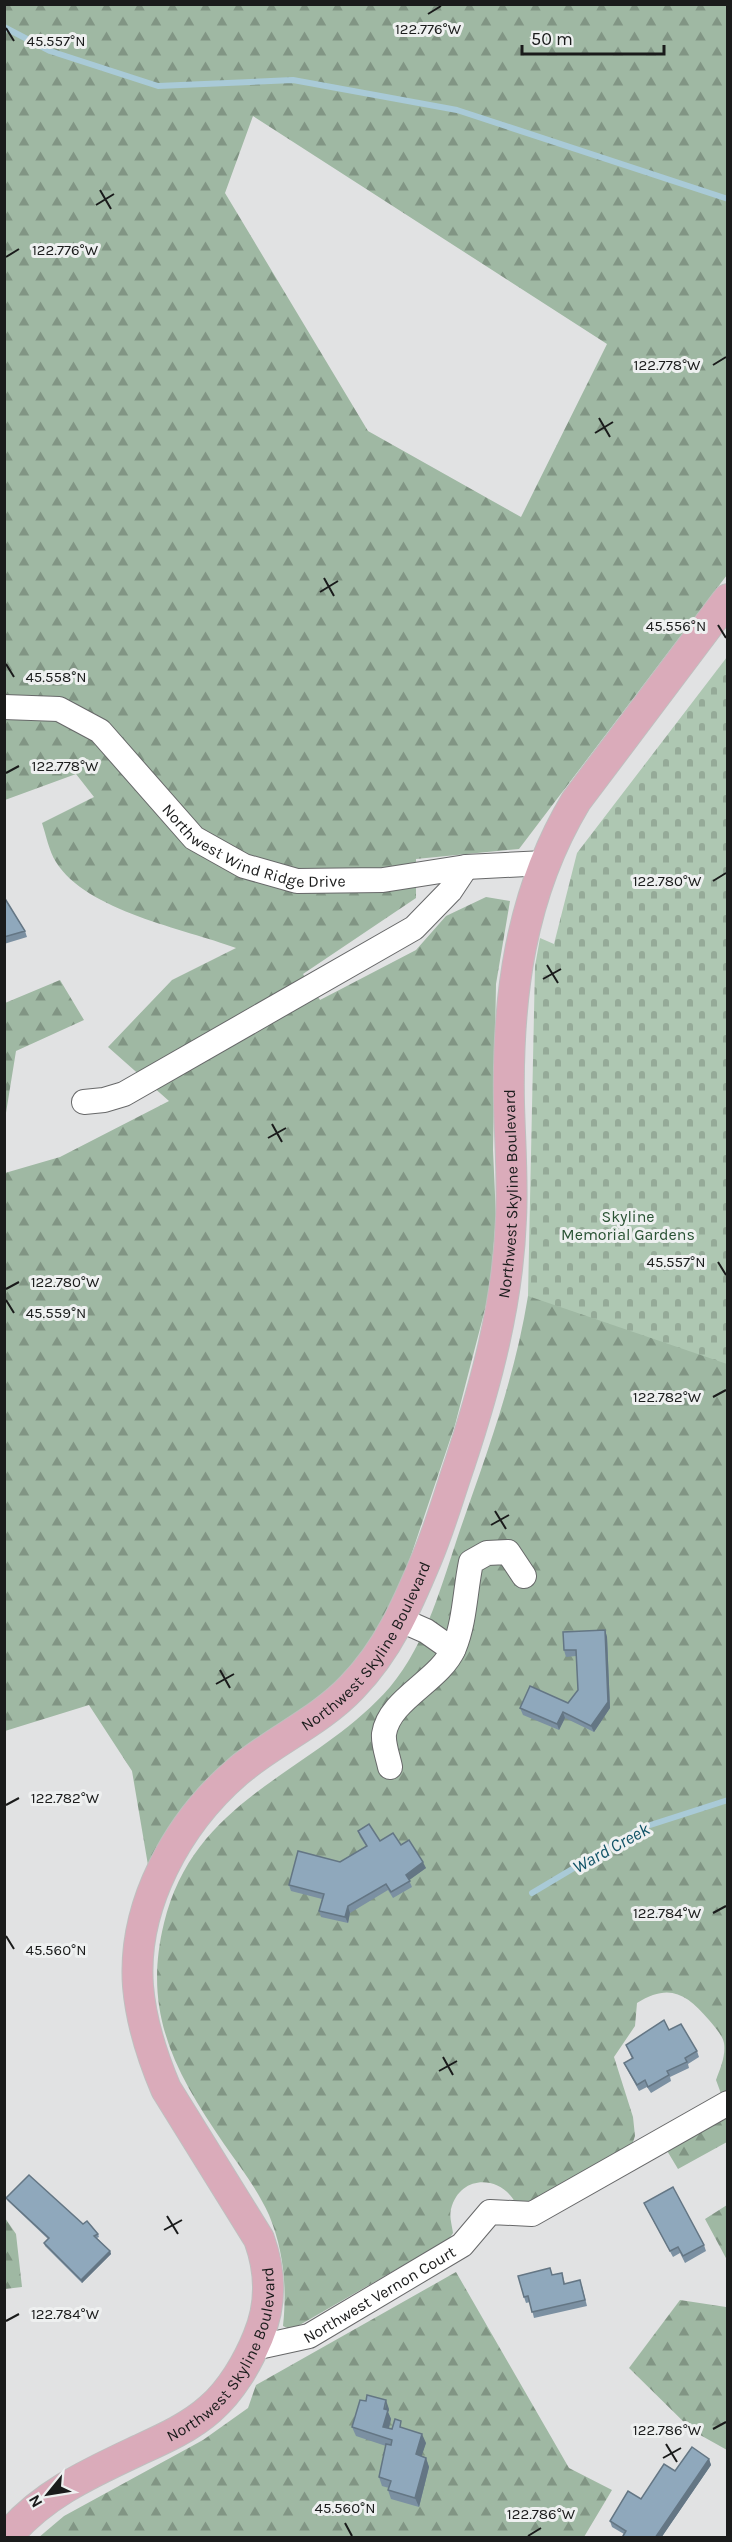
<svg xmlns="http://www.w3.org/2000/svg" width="732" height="2542" viewBox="0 0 732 2542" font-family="Karla,sans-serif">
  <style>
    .forest { fill: url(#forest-firs); fill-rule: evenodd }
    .cemetery { fill: url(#cemetery-stones) }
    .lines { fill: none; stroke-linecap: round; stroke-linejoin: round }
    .stream { stroke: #a9cad7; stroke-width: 6 }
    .minor-casing { stroke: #676869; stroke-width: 26 }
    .major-casing { stroke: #bfbfbf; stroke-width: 32 }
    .minor { stroke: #fff; stroke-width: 24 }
    .major { stroke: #daabba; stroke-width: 30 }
    .wall { fill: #7b90a2 }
    .shaded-wall { fill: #647684 }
    .building { fill: #8fa8bc; stroke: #647684; stroke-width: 1.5 }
    .ticks { fill: none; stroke: #1a1b1b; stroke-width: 2 }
    .labels { text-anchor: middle; stroke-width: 6; stroke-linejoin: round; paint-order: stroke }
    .street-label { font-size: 16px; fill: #1a1b1b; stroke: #eef0f0 }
    .park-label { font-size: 16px; fill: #295233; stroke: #eef0f0 }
    .water-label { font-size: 18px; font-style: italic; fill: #115367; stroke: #eef0f0 }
    .ticks-label { font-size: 15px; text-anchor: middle; fill: #1a1b1b; stroke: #eef0f0; stroke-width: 6; stroke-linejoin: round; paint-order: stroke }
  </style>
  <defs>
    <pattern id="forest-firs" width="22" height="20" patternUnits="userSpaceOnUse" patternTransform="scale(1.5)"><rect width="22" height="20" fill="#9fb8a3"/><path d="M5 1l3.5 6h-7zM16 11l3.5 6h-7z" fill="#819584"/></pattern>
    <pattern id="cemetery-stones" width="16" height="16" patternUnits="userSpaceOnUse" patternTransform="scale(1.5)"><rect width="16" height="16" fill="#aec7b2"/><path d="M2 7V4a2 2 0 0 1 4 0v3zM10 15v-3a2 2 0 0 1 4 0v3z" fill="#95aa98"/></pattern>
  </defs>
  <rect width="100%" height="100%" fill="#e1e2e3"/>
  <path class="forest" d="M5,5H727V575L519,849L416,859V898L303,974L320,1000L416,950L446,916L486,897L510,901L496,984L493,1150L496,1217L490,1290L455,1425L391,1615L359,1665L150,1877L132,1771L89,1705L5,1731V1173L60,1157L169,1101L108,1047L172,980L236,948C185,929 86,911 56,862C49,851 46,835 42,823L94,797L76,774L5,800ZM253,116L607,344L521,517L368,431L225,193Z
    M60,980L84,1020L16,1051L5,1119V1003Z
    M728,1180L727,2097L723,2099L716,2080C720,2069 726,2056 724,2043C723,2036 714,2026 709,2020C686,1993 669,1983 637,2003L635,2026L614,2057L633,2117L635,2136L629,2154L520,2217C514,2177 462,2168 451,2209C449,2217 452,2225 453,2233L449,2239L291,2330L283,2326C287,2288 284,2251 269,2215C258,2190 240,2167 224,2144C175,2072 142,2013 164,1923C195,1795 314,1774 390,1687C427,1643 442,1583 460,1530C487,1453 515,1377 528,1296H550Z
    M727,2113V2142L678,2169L666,2149Z
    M727,2205V2260L705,2219Z
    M5,2218L16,2234L22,2287L5,2289Z
    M456,2272L569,2468L612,2490L584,2537L38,2538L64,2516L203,2440L248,2408L256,2385Z
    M727,2288L728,2450H727L693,2431L629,2368L680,2300L726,2307Z"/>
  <path class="cemetery" d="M727,657V1364L528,1296L535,966L540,938L554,944L577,853Z"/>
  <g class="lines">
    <path class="stream" d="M4,27L50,51L158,86L293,80L457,110L728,199
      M532,1893L641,1828L728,1800"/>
    <g class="minor-casing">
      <g id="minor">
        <path id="s1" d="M4,707L59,709L100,731L194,838L244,866L297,881L383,880L466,867L545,863"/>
        <path d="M84,1102L104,1100L124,1094L414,928L450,891L466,867"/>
        <path d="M401,1620L426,1631L453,1650"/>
        <path d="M390,1767C388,1757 383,1744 384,1734C389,1699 440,1681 454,1648C465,1621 465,1591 471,1562L487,1553L508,1552L524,1576"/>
        <path id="s2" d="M254,2348L309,2336L462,2245L490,2212L532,2214L728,2103"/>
      </g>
    </g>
    <g class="major-casing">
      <g id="major">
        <path id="s3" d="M6,2538C41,2495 90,2473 139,2450C163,2439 190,2427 210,2409C231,2391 248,2362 258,2337C272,2304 271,2272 259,2239L166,2089C152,2056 141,2022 138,1986C132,1905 178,1823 237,1772C273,1741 319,1722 352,1687C388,1650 407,1606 427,1558C440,1527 449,1495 460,1463C486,1384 508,1303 511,1219C513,1181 510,1143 509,1104C507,998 520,894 576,801L728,599"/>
      </g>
    </g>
    <use href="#minor" class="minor"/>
    <use href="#major" class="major"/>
  </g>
  <path class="wall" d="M4,897L25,931L27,937L4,944Z
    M605,1630L607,1637L610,1708L594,1732L565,1718L559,1730L523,1715L520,1708L568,1703L578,1690L576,1656L566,1657L564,1650Z
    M358,1831L380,1841L401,1845L426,1868L409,1880L412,1887L393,1898L388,1890L350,1913L348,1923L321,1917L319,1911L322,1899L291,1891L289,1885L340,1862L366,1846L360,1837Z
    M669,2030L697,2051L699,2057L688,2064L689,2068L670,2077L671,2081L651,2093L647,2087L639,2091L627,2069L624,2063L632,2059L626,2045Z
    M6,2198L83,2224L98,2234L99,2237L97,2238L110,2251L111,2254L82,2283L45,2246L44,2243L48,2239L8,2201Z
    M644,2203L704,2245L706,2251L685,2263L680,2253L673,2257L647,2209Z
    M562,2273L565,2284L582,2286L587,2306L534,2318L530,2302L526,2303L524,2297L553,2275Z
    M389,2409L388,2412L391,2419L389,2428H404L426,2443L421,2456L426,2458L429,2467L419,2507L391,2499L388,2490L389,2488L382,2486L379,2477L386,2446L356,2436L352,2427Z
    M709,2459L711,2465L661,2538H623L624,2534L612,2527L610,2521L641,2499L675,2471Z"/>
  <path class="shaded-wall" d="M605,1630L607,1637L610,1708L594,1732L591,1726Z
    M563,1712L565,1718L559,1730L557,1724Z
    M423,1862L426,1868L408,1881L406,1875Z
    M348,1906L350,1913L348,1923L345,1917Z
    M110,2251L111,2254L82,2283L81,2280Z
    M386,2400L389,2409L388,2412L391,2419L387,2436L383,2427Z
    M422,2434L426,2443L419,2464L416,2454Z
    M426,2458L429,2467L419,2507L415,2498Z
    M709,2459L711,2465L661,2538H655Z"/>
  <path class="building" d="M4,897L25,931L4,937Z
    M605,1630L608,1702L591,1726L563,1712L557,1724L520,1708L530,1686L568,1703L578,1690L576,1650H564L563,1632Z
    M369,1824L380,1841L393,1833L401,1845L409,1840L423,1862L406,1875L410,1881L391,1892L386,1884L348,1906L345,1917L319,1911L324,1894L289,1885L298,1851L340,1862L367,1846L358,1831Z
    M664,2020L669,2030L681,2024L697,2051L685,2058L687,2062L667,2071L669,2075L648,2087L645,2080L637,2085L624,2063L633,2058L626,2045Z
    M29,2175L83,2224L87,2221L98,2234L94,2236L110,2251L81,2280L44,2243L49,2238L6,2198Z
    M673,2187L704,2245L683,2256L678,2247L670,2251L644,2203Z
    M550,2268L552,2275L562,2273L564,2284L580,2280L585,2300L532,2312L528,2296L524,2297L518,2276Z
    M367,2395L386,2400L384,2409L388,2410L383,2427L392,2429L395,2419L401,2421L400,2427L422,2434L416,2454L426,2458L415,2498L388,2490L391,2481L379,2477L386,2444L391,2445L392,2440L352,2427L360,2400L366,2401Z
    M692,2447L709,2459L655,2538H625L623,2536L626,2531L610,2521L628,2491L641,2499L664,2464L675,2471Z"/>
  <path class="ticks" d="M428,14L441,6M6,28L14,41M100,190L111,209M96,205L114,194M6,257L19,249M713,365L726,357M599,418L610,437M595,433L613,422M324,578L334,596M320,592L338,581M718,625L726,638M6,664L14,677M6,773L19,766M713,881L726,873M547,965L558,983M543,979L561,969M272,1124L282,1142M268,1138L286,1128M718,1262L726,1275M6,1289L19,1282M6,1300L14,1313M713,1397L726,1390M495,1511L506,1529M491,1525L509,1515M220,1670L230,1688M216,1684L234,1674M6,1805L19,1798M713,1913L726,1906M6,1936L14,1949M443,2057L453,2075M439,2071L457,2061M167,2216L178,2234M164,2230L182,2220M6,2321L19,2314M713,2429L726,2422M666,2444L677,2462M663,2458L681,2448M345,2523L352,2536M528,2536L541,2528"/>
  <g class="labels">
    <g class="street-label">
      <text dy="6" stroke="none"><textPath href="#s1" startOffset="303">Northwest Wind Ridge Drive</textPath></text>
      <text dy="6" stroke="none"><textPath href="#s3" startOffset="1628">Northwest Skyline Boulevard</textPath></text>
      <text dy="6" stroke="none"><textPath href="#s3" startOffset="1143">Northwest Skyline Boulevard</textPath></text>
      <text dy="6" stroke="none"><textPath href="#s2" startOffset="138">Northwest Vernon Court</textPath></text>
      <text dy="6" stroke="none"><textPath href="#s3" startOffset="297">Northwest Skyline Boulevard</textPath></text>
    </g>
    <g class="park-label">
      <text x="628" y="1222">Skyline<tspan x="628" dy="18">Memorial Gardens</tspan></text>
    </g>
    <g class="water-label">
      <text transform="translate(611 1848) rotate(-29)" y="6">Ward Creek</text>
    </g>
  </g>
  <g class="ticks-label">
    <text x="428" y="34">122.776°W</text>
    <text x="56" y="46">45.557°N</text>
    <text x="65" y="255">122.776°W</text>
    <text x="667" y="370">122.778°W</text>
    <text x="676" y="631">45.556°N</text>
    <text x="56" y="682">45.558°N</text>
    <text x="65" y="771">122.778°W</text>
    <text x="667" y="886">122.780°W</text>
    <text x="676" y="1267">45.557°N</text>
    <text x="65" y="1287">122.780°W</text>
    <text x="56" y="1318">45.559°N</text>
    <text x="667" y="1402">122.782°W</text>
    <text x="65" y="1803">122.782°W</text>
    <text x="667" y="1918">122.784°W</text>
    <text x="56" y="1955">45.560°N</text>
    <text x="65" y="2319">122.784°W</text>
    <text x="667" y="2435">122.786°W</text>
    <text x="345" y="2513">45.560°N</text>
    <text x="541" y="2519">122.786°W</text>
  </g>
  <rect width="732" height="2542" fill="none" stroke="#1a1b1b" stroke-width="12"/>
  <g transform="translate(48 2494) rotate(240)" stroke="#eef0f0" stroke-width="4.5" paint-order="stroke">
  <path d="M0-4.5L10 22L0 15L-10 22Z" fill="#1a1b1b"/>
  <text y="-9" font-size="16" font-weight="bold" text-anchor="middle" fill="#1a1b1b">N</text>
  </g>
  <path d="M522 45v9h142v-9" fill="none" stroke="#1a1b1b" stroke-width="3"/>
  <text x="531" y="45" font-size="18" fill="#1a1b1b" stroke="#eef0f0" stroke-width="4.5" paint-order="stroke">50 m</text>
</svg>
